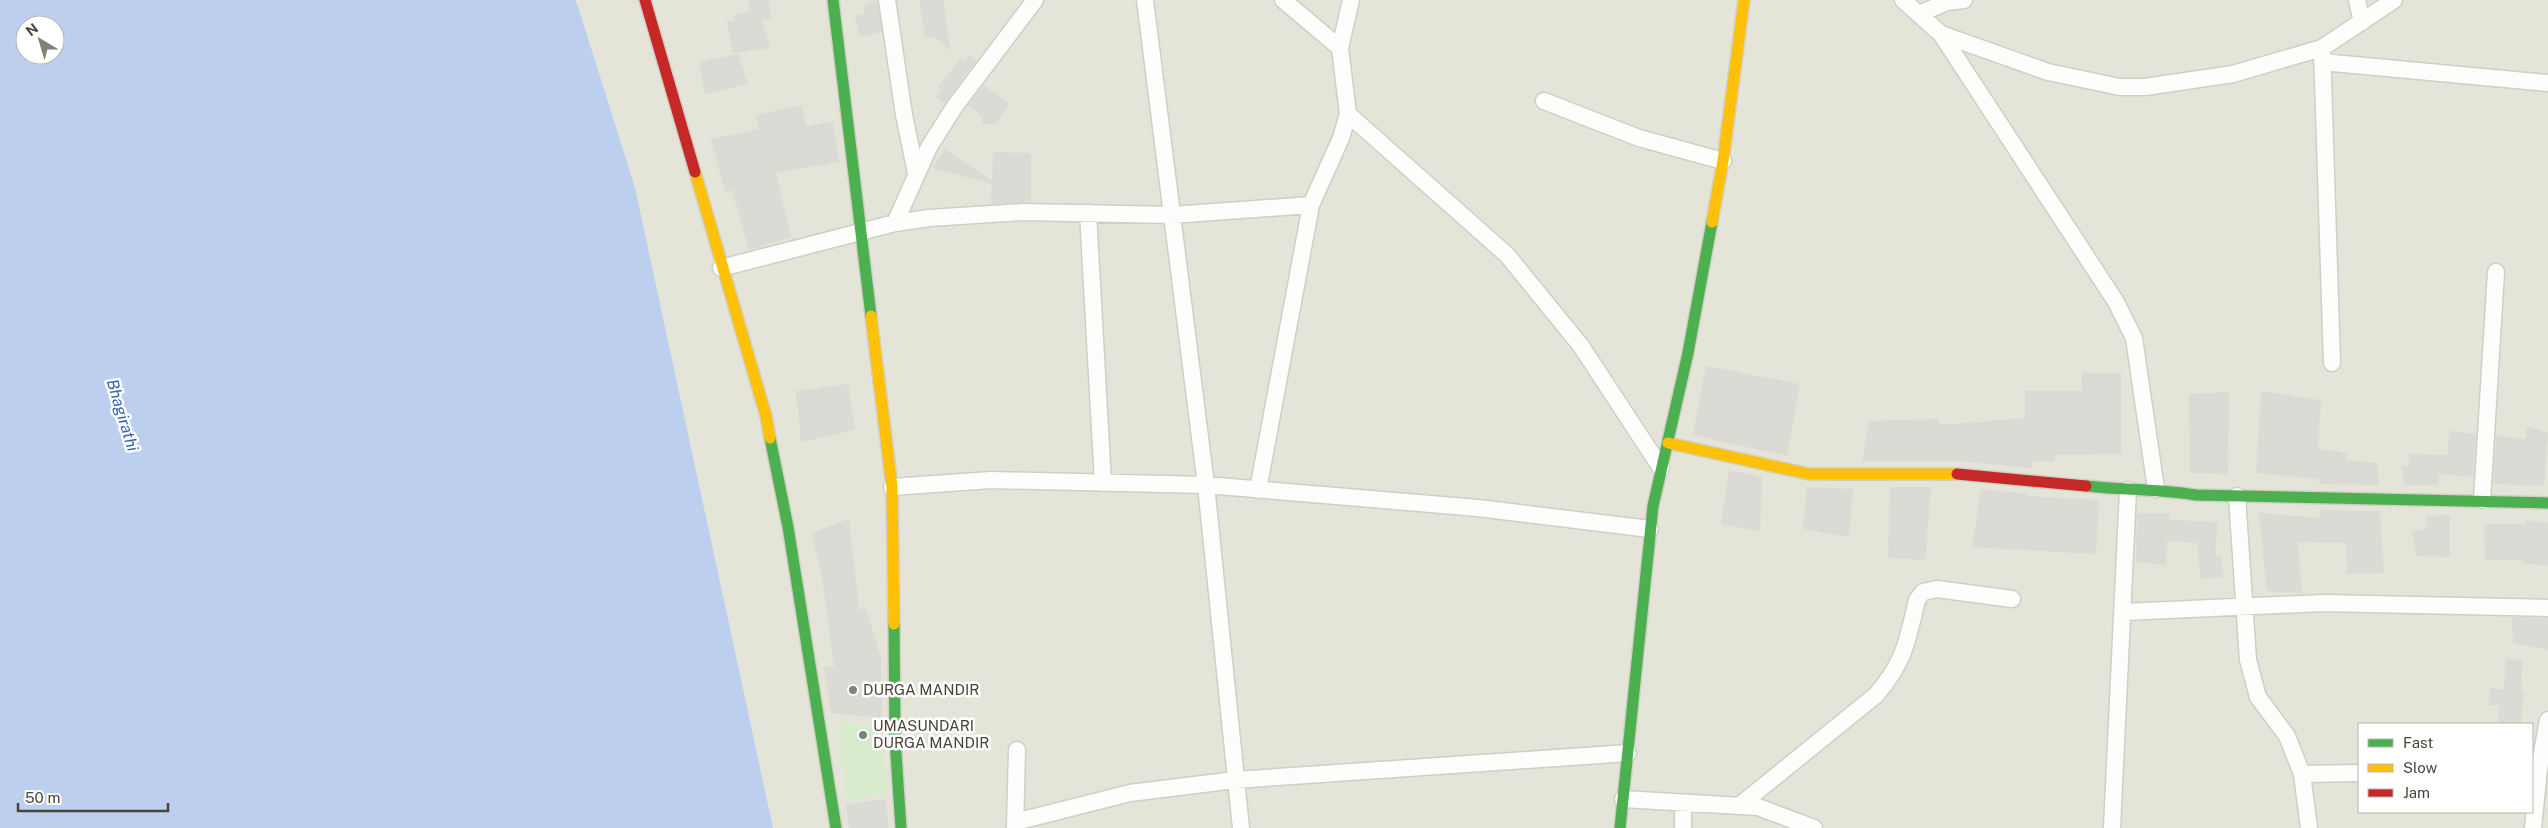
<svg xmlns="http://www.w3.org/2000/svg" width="2548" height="828" viewBox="0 0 2548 828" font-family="'Public Sans',sans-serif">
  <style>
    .residential { fill: #e5e4d9; fill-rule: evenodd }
    .green { fill: #d8eccd }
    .water { fill: #bdcfee; fill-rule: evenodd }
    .building { fill: #dbdad4 }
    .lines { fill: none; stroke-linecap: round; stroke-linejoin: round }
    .street-casing { stroke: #cfcfc9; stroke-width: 19 }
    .fast-casing { stroke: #d0d0c3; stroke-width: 14 }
    .slow-casing { stroke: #d0d0c3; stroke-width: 14 }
    .jam-casing { stroke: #d0d0c3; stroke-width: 14 }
    .street { stroke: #fdfdfc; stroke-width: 16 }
    .fast { stroke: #4caf50; stroke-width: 11 }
    .slow { stroke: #ffc107; stroke-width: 11 }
    .jam { stroke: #c62828; stroke-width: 11 }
    .poi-dot { fill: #828176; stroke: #fff; stroke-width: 2 }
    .labels { text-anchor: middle; stroke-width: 5; stroke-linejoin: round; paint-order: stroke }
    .poi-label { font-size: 15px; fill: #474537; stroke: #fff; text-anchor: start }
    .water-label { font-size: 16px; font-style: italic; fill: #325fb1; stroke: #fff }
  </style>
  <rect width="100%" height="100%" fill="#f1f1ec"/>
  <path class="residential" d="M577,0H2548V828H763ZM2359,724H2532V812H2359Z"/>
  <path class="green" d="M837,723L877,724L889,794L847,800Z"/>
  <path class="water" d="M0,0H576L635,188L773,828H0ZM25,25H55V55H25Z"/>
  <path class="building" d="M748,0H768L772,20H762L770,48L733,53L727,21H734L733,16L750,11Z
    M919,0H943L950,51L936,38L925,37Z
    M877,1L882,32L860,37L855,16L864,14L865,4Z
    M738,54L748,84L705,94L699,62Z
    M969,55L976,61L944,104L936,97L942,90L938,87L961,58L964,61Z
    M983,85L1010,103L996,123L983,125L981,115L968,105Z
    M802,105L806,126L833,122L839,162L776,172L791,237L749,250L732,190L725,192L711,139L759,129L756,115Z
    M945,149L992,181L993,152L1031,153V202L991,204L992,184L932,168Z
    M1706,366L1800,384L1787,456L1693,435Z
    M2082,373H2121V454L2055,455V461H2033L2032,468L1957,461H1862L1869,421L1939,419V425L2025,418V391H2082Z
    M848,384L855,430L801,442L796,391Z
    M2261,391L2321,400L2318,449L2347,453L2345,460L2377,463L2379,485L2319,484V479L2256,473Z
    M2229,392L2228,474L2190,473L2189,394Z
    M2526,426L2548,433L2544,486L2493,484L2496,436L2526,439Z
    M2449,431L2476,434L2473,477L2439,474L2438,485H2404L2401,465L2410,466L2408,454L2448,455Z
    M1729,470L1762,477L1760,531L1721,524Z
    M1807,487L1853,489L1849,537L1803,529Z
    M1890,487H1931L1925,560L1888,558Z
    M1981,489L2028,494V496L2099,500L2096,554L1972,547Z
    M2320,510L2380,511L2384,573L2347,574L2346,543L2298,542L2302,593L2267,591L2259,513L2321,518Z
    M2137,513H2169V520L2218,522L2215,556L2221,555L2223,577L2201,579L2197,543L2167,541L2166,565L2136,562Z
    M2450,515V557L2417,556L2412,531L2427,529L2426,516Z
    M849,519L859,609H866L881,658L882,718L831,713L824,667H834L822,577L812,533Z
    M2526,520L2548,523V566L2523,563V560H2485L2484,524H2526Z
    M2512,617L2548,618V650L2513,643Z
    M2506,659L2523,660L2521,691H2524L2521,724H2498L2499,705H2489L2490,688L2504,690Z
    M886,799L888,828H849L846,804Z"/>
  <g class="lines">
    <g class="street-casing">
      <path id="street" d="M887,0L904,115L916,173
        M1283,0L1340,48L1348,114L1507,255L1581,346L1661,468
        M1903,0L1941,34L2048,72L2120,87H2145L2233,74L2322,48L2394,0
        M2357,0L2362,22
        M1919,14L1947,2L1964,0
        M1941,34L2116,302L2134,338L2156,489
        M1340,48L1351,0
        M2322,48L2332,363
        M2322,62L2548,83
        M1544,101L1639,138L1723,161
        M1088,213L1103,483
        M895,223L929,147L955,106L1035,0
        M721,268L895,223L929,218L1023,212L1172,215L1311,205L1341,138L1348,114
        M892,487L991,480L1206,485L1145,0
        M1258,490L1311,205
        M2237,496L2248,660L2258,697L2287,736L2302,774L2309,828
        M2482,500L2496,272
        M2124,612L2323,603L2548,608
        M2302,774L2359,773
        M1623,799L1758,807L1814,828
        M1683,804V828
        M1739,806L1876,695C1905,661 1907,642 1917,600L1923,592L1937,589L2012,599
        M1015,822L1130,793L1235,780L1628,753
        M1015,828L1017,750
        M1241,828L1206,485L1478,508L1650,529
        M2112,828L2128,490
        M2533,828L2539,769L2548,720"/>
    </g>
    <g class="fast-casing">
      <path id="fast" d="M833,0L871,316
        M770,438L788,527L836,828
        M2086,486C2123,490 2159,489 2196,495L2548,503
        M894,624L895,739L901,828
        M1620,828L1653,506L1688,353L1712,222"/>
    </g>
    <g class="slow-casing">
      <path id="slow" d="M695,172L766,416L770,438
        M1712,222L1723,161L1744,0
        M871,316L892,487L894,624
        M1668,443L1809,474H1957"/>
    </g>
    <g class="jam-casing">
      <path id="jam" d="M645,0L695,172
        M1957,474L2086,486"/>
    </g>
    <use href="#street" class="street"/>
    <use href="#fast" class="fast"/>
    <use href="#slow" class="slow"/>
    <use href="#jam" class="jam"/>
  </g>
  <g class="poi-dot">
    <circle cx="853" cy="690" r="5"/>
    <circle cx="863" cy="735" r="5"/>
  </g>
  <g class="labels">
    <g class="poi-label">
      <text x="863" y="695">DURGA MANDIR</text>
      <text x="873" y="731">UMASUNDARI<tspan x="873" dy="17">DURGA MANDIR</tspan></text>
    </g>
    <g class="water-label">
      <text transform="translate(123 415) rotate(73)" y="6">Bhagirathi</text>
    </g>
  </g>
  <rect x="2358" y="723" width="175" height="90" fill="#ffffff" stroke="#b5b5af"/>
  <rect x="2368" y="739" width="25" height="8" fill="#4caf50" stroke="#b5b5af"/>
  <text x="2403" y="748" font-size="15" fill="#474537">Fast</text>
  <rect x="2368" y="764" width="25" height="8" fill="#ffc107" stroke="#b5b5af"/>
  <text x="2403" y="773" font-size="15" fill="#474537">Slow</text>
  <rect x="2368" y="789" width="25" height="8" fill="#c62828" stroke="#b5b5af"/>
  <text x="2403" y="798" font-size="15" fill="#474537">Jam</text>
  <g transform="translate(40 40) rotate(322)"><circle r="24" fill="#ffffff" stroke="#b5b5af"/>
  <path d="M0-4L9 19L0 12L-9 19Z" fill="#828176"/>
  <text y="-8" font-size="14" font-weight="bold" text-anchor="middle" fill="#474537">N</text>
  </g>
  <path d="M18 803v8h150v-8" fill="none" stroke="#474537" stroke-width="2.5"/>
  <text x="25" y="803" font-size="15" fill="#474537" stroke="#ffffff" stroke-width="4" paint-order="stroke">50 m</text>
</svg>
